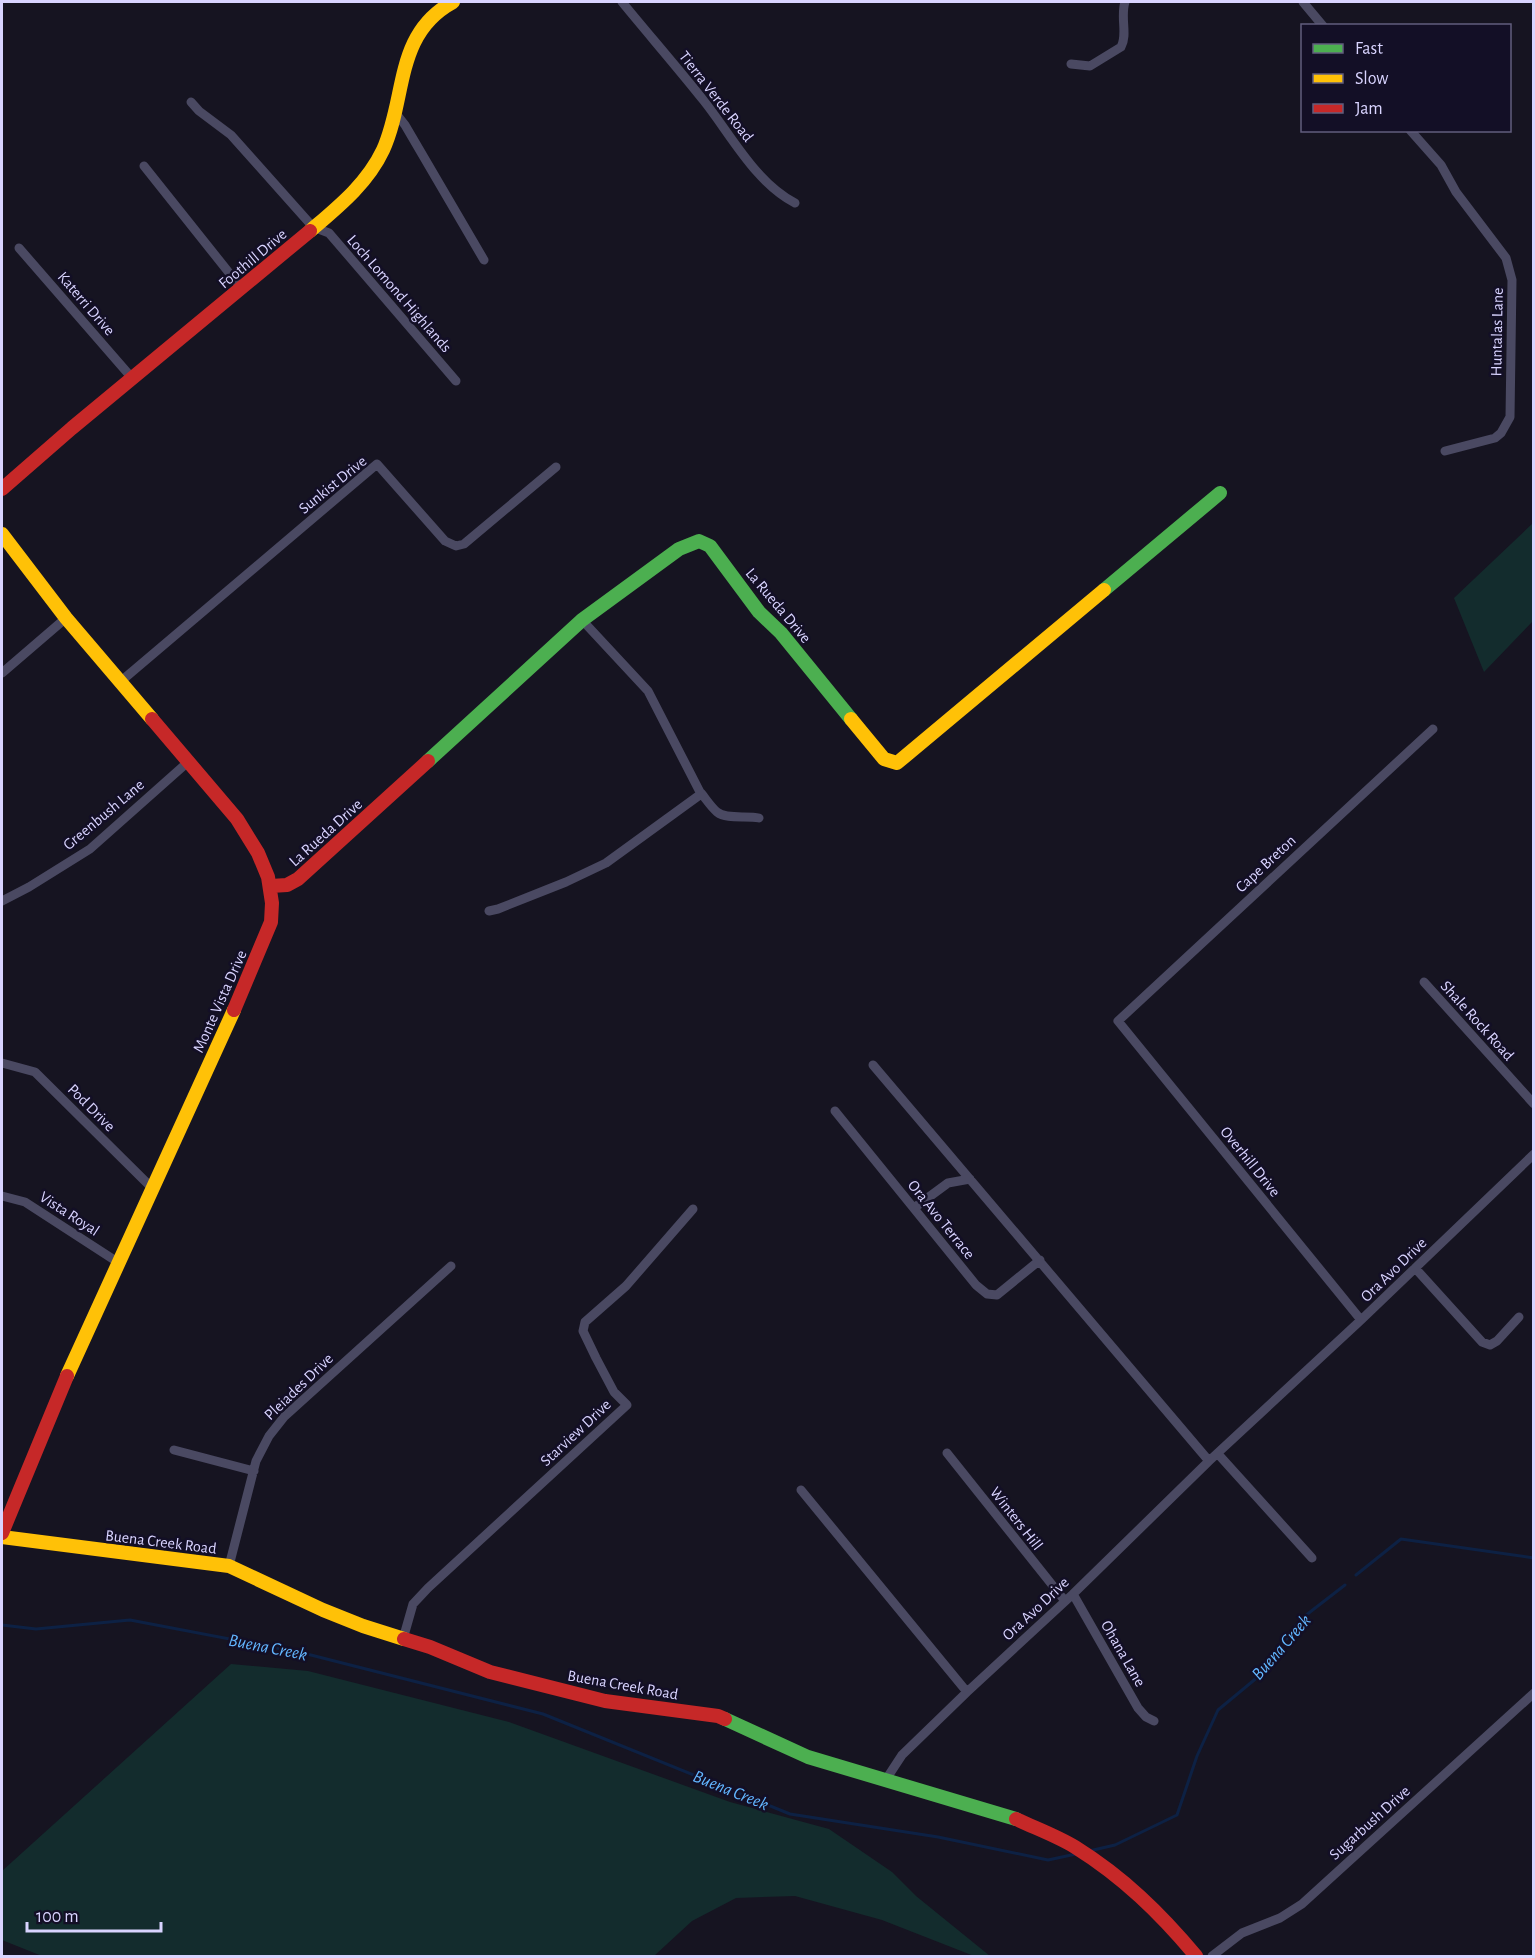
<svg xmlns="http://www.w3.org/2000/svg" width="1535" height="1958" viewBox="0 0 1535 1958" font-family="'Alegreya Sans',sans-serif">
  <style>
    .green { fill: #132c2d }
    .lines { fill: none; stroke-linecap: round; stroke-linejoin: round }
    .stream { stroke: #0d2144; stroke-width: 3 }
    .street { stroke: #4a4962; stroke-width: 9 }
    .fast { stroke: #4caf50; stroke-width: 14 }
    .slow { stroke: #ffc107; stroke-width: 14 }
    .jam { stroke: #c62828; stroke-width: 14 }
    .labels { text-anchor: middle; stroke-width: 5; stroke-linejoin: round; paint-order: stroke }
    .street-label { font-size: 16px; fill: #d9d4ff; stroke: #130f26 }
    .water-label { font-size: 18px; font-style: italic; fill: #62b6ff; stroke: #130f26 }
  </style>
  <rect width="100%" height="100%" fill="#161421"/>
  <path class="green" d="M1533,523V621L1484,672L1454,598Z
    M231,1664L308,1671L509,1722L730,1802L829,1829L892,1872L916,1896L990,1956H974L882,1920L795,1896L736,1898L692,1921L654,1956H42L2,1940V1871Z"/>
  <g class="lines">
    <path class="stream" d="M1356,1575L1401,1539L1534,1558
      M2,1625L36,1629L130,1620L303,1653L543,1714L790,1814L938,1837L1048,1860L1076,1854
      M1089,1851L1115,1845L1177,1815L1197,1756L1218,1710L1259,1676L1301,1619L1345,1585"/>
    <path class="street" d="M622,2C649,35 677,67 704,101C731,135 755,182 795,203
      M1303,2L1323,26
      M1071,64L1090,66L1121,47C1128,35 1120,17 1125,2
      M191,102L199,111L231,135L313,227L329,233L456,381
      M394,111L405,125L484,260
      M1410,130L1441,165L1456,192L1506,258L1512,280L1510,417L1501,433L1495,438L1445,451
      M144,166L242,289
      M19,248L132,378
      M2,673L66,618
      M120,682L377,464L445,541L456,546L464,544L556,467
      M701,793C706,799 711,807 717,812C727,820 747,815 759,818
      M2,901L29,887L90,849L188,762
      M489,911L498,909L566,882L606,863L701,794L648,691L582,620
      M1424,982L1534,1104
      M2,1063L35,1072L153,1189
      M873,1065L1209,1461
      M835,1111L976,1285L987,1294L997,1295L1040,1260
      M2,1196L25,1202L119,1263
      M914,1208L948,1183L970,1179
      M1415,1268L1482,1342L1490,1345L1497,1341L1519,1317
      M1361,1320L1118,1021L1433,729
      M174,1450L254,1471
      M947,1453L1065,1601
      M1218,1454L1312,1558
      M801,1490L967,1692
      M229,1566L256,1461L269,1436L284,1417L451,1266
      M1073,1594L1138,1708L1146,1717L1154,1721
      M403,1639L413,1604L428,1588L627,1405L614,1392L596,1358L583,1331L585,1322L626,1286L693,1209
      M885,1781L902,1755L967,1692L1073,1594L1209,1461L1361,1320L1534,1154
      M1212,1956L1242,1933L1280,1918L1302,1904L1534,1693"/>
    <path class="fast" d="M1104,590L1220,493
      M428,761L582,620L679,549L699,541L710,546L759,612L781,633L851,719
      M725,1719L808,1757L1016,1819"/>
    <path class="slow" d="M310,231C338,207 367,184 383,150C407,97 394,34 453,2
      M2,534L66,618L152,719
      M851,719L884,759L897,763L1104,590
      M67,1376L234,1010
      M2,1537L229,1566L323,1610L363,1626L404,1639"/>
    <path class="jam" d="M2,489L72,428L310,231
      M152,719L237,819L258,853L268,877L272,903L271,922L234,1010
      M271,886L287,885L298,879L428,761
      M2,1533L67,1376
      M404,1639L430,1647L490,1672L605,1701L718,1716L725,1719
      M1016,1819C1035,1828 1057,1836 1075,1847C1123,1877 1160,1913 1196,1956"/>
  </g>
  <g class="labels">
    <g class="street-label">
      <text transform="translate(717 96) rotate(52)" y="6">Tierra Verde Road</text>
      <text transform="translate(252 258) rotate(-40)" y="6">Foothill Drive</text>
      <text transform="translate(400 293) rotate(49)" y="6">Loch Lomond Highlands</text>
      <text transform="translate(87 303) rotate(49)" y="6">Katerri Drive</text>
      <text transform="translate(1496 332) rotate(-89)" y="6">Huntalas Lane</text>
      <text transform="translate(332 484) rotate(-39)" y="6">Sunkist Drive</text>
      <text transform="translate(779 605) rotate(50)" y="6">La Rueda Drive</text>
      <text transform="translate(103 814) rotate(-40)" y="6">Greenbush Lane</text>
      <text transform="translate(325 832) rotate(-42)" y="6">La Rueda Drive</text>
      <text transform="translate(1265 863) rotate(-43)" y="6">Cape Breton</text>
      <text transform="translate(219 1001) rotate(-66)" y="6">Monte Vista Drive</text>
      <text transform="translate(1478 1020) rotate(48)" y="6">Shale Rock Road</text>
      <text transform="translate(92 1107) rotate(45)" y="6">Pod Drive</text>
      <text transform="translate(1251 1161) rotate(51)" y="6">Overhill Drive</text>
      <text transform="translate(70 1213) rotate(33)" y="6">Vista Royal</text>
      <text transform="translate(942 1219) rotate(51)" y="6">Ora Avo Terrace</text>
      <text transform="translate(1393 1269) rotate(-44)" y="6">Ora Avo Drive</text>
      <text transform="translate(298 1386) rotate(-44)" y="6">Pleiades Drive</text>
      <text transform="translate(575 1432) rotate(-43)" y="6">Starview Drive</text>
      <text transform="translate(1017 1518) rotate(52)" y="6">Winters Hill</text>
      <text transform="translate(161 1541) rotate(7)" y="6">Buena Creek Road</text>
      <text transform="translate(1035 1608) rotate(-43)" y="6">Ora Avo Drive</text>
      <text transform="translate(1124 1653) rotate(60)" y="6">Ohana Lane</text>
      <text transform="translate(623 1684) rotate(10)" y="6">Buena Creek Road</text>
      <text transform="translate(1369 1822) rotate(-42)" y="6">Sugarbush Drive</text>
    </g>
    <g class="water-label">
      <text transform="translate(268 1647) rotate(11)" y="6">Buena Creek</text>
      <text transform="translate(1281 1647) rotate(-49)" y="6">Buena Creek</text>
      <text transform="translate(731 1790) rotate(22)" y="6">Buena Creek</text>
    </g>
  </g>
  <rect width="1535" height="1958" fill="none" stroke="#d9d4ff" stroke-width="6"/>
  <rect x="1301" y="24" width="210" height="108" fill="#130f26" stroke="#625e7d" stroke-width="1.5"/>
  <rect x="1313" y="44" width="30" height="9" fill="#4caf50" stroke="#625e7d" stroke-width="1.5"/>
  <text x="1355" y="54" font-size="18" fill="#d9d4ff">Fast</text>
  <rect x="1313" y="74" width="30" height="9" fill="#ffc107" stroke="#625e7d" stroke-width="1.5"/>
  <text x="1355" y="84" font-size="18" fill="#d9d4ff">Slow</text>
  <rect x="1313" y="104" width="30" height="9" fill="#c62828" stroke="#625e7d" stroke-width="1.5"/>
  <text x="1355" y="114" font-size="18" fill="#d9d4ff">Jam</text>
  <path d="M27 1922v9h134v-9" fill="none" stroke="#d9d4ff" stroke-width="3"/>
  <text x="36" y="1922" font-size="18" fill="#d9d4ff" stroke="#130f26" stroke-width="4.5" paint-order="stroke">100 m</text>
</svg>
